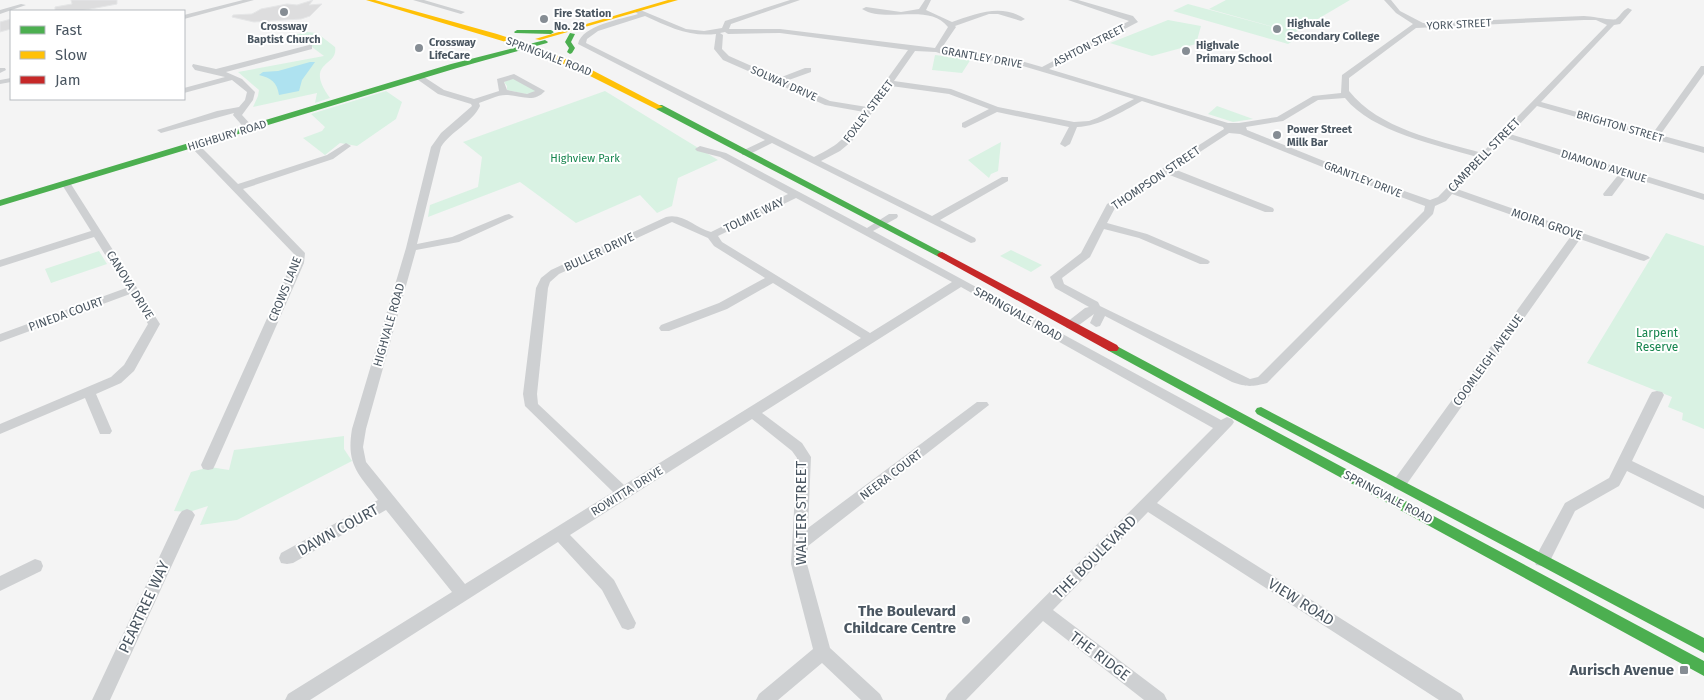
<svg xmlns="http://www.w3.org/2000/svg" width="1704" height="700" viewBox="0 0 1704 700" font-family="'Fira Sans',sans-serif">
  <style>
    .green { fill: #d9f2e3 }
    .water { fill: #aee2f0 }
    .building { fill: #ddddde; stroke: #e5e6e7 }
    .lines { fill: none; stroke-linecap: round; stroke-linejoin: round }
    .street { fill: #ced0d2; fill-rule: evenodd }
    .fast { fill: #4caf50; fill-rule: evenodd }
    .slow { fill: #ffc107; fill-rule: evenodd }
    .jam { fill: #c62828; fill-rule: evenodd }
    .poi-dot { fill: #868d94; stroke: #fff; stroke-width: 2 }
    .labels { text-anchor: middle; stroke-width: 4; stroke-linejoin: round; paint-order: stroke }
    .far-poi-label { font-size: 11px; font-weight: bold; fill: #4a5661; stroke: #fff; text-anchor: start }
    .far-street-label { font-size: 11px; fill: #4a5661; stroke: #fff }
    .far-park-label { font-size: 11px; fill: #17864f; stroke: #fff }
    .street-label { font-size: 12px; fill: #4a5661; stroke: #fff }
    .park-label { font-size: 12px; fill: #17864f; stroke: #fff }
    .near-street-label { font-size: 15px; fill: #4a5661; stroke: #fff }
    .near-poi-label { font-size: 15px; font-weight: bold; fill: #4a5661; stroke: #fff; text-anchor: end }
  </style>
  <rect width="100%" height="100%" fill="#f4f4f4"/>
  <path class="green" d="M1226,0H1350L1294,33L1302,35L1288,44L1173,11L1188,4L1277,28L1209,9Z
    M1168,20L1201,26L1196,44L1152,56L1110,43Z
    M307,32L317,33L335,47C339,67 303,61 330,98L315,103L317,93L253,107L258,96L259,90L238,72L324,56L300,38L286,37Z
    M935,55L971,59L962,73L932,70Z
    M514,78L535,90L533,93L526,94L507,90V86L504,82Z
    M386,91L402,102L396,119L357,146L340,143L325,155L303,138L322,131L325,127L311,114Z
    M605,91L718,160L678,178L672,206L657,213L640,195L576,223L520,182L428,217L430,205L478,187L482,157L463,142Z
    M1217,106L1253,119L1233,122L1208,114Z
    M1001,142L998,171L991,174L989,178L968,160Z
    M1666,233L1704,246V429L1682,420L1683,413L1668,407L1672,397L1587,363Z
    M1011,250L1042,265L1031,272L1000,256Z
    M99,251L107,264L51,283L45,269Z
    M344,436V449L352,461L237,520L200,525L208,506L189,512L174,511L191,472L210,467L229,470L234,450Z"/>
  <path class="water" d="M310,62H315L302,80L299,91L279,95C277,82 271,78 259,75L263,72L278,71Z"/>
  <path class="building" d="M71,0H117V4L80,11H55V7L72,4Z
    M313,0L309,5L322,4L310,16L301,19L254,22L232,17L233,15L252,14L261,9L287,4L297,5Z
    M11,19V29L0,32V22Z"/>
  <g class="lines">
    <path class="street" d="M243,0H254L184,19V15Z
      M413,0H424L465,12L461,14Z
      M790,0H800L731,24L729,29H780L935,48L948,27C929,2 886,24 862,9L866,7L901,12L919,9L925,0H931L926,10L952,22C976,14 1001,3 1025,19L1021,21L998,14H989L955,26L956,27L941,49L1014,59L1042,67L1129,21L1068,0H1078L1133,16L1138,22L1049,69L1228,123H1239L1277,117L1313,96L1341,93L1342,75L1413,24L1396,13L1384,0H1391L1400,11L1423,23L1584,16C1591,16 1613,21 1616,19C1621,15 1623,10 1628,8L1632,10L1620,24L1614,25L1541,102L1653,133L1701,66H1704V74L1660,135L1704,147V153L1537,106L1510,134L1704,194V200L1627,176L1612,196H1604L1603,194L1619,174L1506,138L1457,189L1648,256L1650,258L1644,261L1640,260L1580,239L1404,488L1399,490L1394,488L1392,484L1394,480L1571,236L1452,194L1446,201L1435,206L1433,214L1267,383C1251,387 1247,387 1232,382L1105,316L1100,326L1096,327L1090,323L1094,314L1075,328H1067L1065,325L1067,322L1085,308L1089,307L1055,288L1050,277L1081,253L1107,204L1224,129L1223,127L1142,101C1121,112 1101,126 1077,127L1070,144L1065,147L1060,144L1069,127L997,112L965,128L962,127V123L989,109L949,94L891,86L852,141L840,151L821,161L932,216L1002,177H1008V181L940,220L975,238L976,240L975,242L971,243L772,143L748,155H742V151L765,140L578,44C582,25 622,19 638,14L634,11L638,9L686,29L704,31L722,28L725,21ZM645,16C669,27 689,37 716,34L714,49L723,60L825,105L864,112C847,136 841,144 814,157L586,43L587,39L598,31ZM1584,20H1596L1607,25L1482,153C1437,140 1379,129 1349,91V78L1416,28ZM725,32L728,34L780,33L908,50L867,107L830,101L786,81L811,72V68H805L779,78L729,56L722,49L723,35L720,33ZM915,51L936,52L945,55L1013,63L1134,99L1097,118L1089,121L1074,122L998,107L951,89L894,81ZM1345,98C1372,132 1437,145 1477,157L1438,197L1430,200L1356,174L1247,130L1246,127L1283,121L1318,100ZM1229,133L1240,134L1350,178L1425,206L1424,211L1258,377L1250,379L1100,306L1098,302L1064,284L1062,278L1090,257L1104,229L1139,238L1200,264H1208L1210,262L1208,260L1147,234L1107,223L1115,208L1167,174L1265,212H1273L1274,210L1273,208L1174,169Z
      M21,4L26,5L0,14V10Z
      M309,45H312V49L226,72L242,79L255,92L253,100L242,115L252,126V130H246L233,115L234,113L161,133L157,130L217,111L239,107L245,100L247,92L232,80L184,93V88L225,77L195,70L192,66L193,64L216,69Z
      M0,68H5L6,70L0,73Z
      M514,74L545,91C533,104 521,95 506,95C497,95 488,100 479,103L480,106C472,123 451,131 441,147L417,244L452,237L505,215L509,214L514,217L459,242L416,250L366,429L363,447L366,462L465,584L613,492L525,406L523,394L536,288L541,278L551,270L666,217C684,213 695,228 711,232L788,194L720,157L697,151L695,149L700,146L726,153L867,228L889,214H897L898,216L897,218L873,231L1221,420L1227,417L1232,419L1234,422L1232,425L1157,503L1461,694L1464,700H1439L1148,512L1053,610L1164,694L1167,700H1144L1043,621L966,700H945L948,694L1213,428L961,287L762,413L802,443L811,457L808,528L977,402H987L989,405L808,546L807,564L830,648L880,694L883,700H861L822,663L778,700H756L759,694L813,649L791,564L797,458L792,451L752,419L570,535L614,580L636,623L634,628L628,630L622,628L602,590L558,542L310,700H285L288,694L452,592L386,510L293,563L287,564L281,563L279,558L281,553L378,500C358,473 346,465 352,429L406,248L431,147L441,133L472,106L471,104L438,94L414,77L421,75L444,90L474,99L499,91L497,79ZM513,79L535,91L527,94L507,90L504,82ZM796,198L952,282L870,333L722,242L718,236ZM672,222L708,238L714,246L765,278L719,303L661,325L659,328L661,331H669L727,309L773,283L861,338L624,485L538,404L537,394L548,288L550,282L559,274Z
      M11,78V82L0,84V80Z
      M194,142L197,143L238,184L327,155L346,143L351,146L333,159L243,189L305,253L304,263L215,465L213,469L208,470L203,469L201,465L292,263L294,254L191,147V143Z
      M66,180L69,181L160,324L134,371L121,383L96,394L112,431L110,434H100L85,398L0,434V424L111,377L124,365L148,324L130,294L0,342V334L126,288L94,237L0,267V260L91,231L61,183Z
      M1657,391L1662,392L1664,395L1632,461L1704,496V509L1627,471L1619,486L1575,511L1548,565L1542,566L1536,565L1534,560L1565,503L1609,478L1650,395L1652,392Z
      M187,509L192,511L195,515L110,700H92L179,515L182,511Z
      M35,559L41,561L43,566L41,571L0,591V576Z"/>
    <path class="fast" d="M517,30H551L554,32L551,34L515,33L514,32Z
      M570,33L575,34L571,42L575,48L572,53L570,54L567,52L569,48L565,42Z
      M545,40L548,42L547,43L457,68L0,206V200L451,64Z
      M656,105H662L947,255L945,257H939L656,109Z
      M1113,344L1704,661V676L1109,351L1107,348Z
      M1261,407L1704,638V653L1257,414L1255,411L1257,408Z"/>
    <path class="slow" d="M366,0H375L497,34L534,46L590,69L663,107L656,109L584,73L529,49Z
      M668,0H678L540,40L535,39Z"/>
    <path class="jam" d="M942,252L1117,345L1119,348L1117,351H1109L939,257L937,255L939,253Z"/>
  </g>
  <g class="poi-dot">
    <circle cx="284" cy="12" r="5"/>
    <circle cx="544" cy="19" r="5"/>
    <circle cx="1277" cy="29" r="5"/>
    <circle cx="419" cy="48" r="5"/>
    <circle cx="1186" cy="51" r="5"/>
    <circle cx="1277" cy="135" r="5"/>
    <circle cx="966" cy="620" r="5"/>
    <rect x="1679" y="665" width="10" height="10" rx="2.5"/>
  </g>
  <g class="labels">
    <g class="far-poi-label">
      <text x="554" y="17">Fire Station<tspan x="554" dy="13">No. 28</tspan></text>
      <text x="1287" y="27">Highvale<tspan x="1287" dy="13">Secondary College</tspan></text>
      <text x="284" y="30" text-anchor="middle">Crossway<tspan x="284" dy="13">Baptist Church</tspan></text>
      <text x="429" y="46">Crossway<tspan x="429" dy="13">LifeCare</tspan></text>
      <text x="1196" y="49">Highvale<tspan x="1196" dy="13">Primary School</tspan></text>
      <text x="1287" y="133">Power Street<tspan x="1287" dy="13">Milk Bar</tspan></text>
    </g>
    <g class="far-street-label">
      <text transform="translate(1459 24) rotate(-3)" y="4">YORK STREET</text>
      <text transform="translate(1089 45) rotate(-27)" y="4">ASHTON STREET</text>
      <text transform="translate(549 56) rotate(21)" y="4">SPRINGVALE ROAD</text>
      <text transform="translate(982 57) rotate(10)" y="4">GRANTLEY DRIVE</text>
      <text transform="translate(784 83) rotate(24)" y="4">SOLWAY DRIVE</text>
      <text transform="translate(868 111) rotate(-53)" y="4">FOXLEY STREET</text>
      <text transform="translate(1620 126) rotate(16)" y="4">BRIGHTON STREET</text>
      <text transform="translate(227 135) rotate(-17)" y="4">HIGHBURY ROAD</text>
      <text transform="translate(1604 166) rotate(17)" y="4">DIAMOND AVENUE</text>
      <text transform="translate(1363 179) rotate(21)" y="4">GRANTLEY DRIVE</text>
    </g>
    <g class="far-park-label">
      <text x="585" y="162">Highview Park</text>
    </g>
    <g class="street-label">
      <text transform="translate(1484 155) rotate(-46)" y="4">CAMPBELL STREET</text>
      <text transform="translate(1156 178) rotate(-34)" y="4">THOMPSON STREET</text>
      <text transform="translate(754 215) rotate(-26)" y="4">TOLMIE WAY</text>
      <text transform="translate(1547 224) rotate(19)" y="4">MOIRA GROVE</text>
      <text transform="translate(599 252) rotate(-25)" y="4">BULLER DRIVE</text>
      <text transform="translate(130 285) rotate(58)" y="4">CANOVA DRIVE</text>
      <text transform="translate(285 289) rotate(-68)" y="4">CROWS LANE</text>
      <text transform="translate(66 314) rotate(-20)" y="4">PINEDA COURT</text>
      <text transform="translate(1018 314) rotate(29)" y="4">SPRINGVALE ROAD</text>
      <text transform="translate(389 325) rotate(-74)" y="4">HIGHVALE ROAD</text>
      <text transform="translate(1488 360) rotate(-54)" y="4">COOMLEIGH AVENUE</text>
      <text transform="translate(891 475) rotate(-37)" y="4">NEERA COURT</text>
      <text transform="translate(627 491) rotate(-32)" y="4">ROWITTA DRIVE</text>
      <text transform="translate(1388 497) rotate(28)" y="4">SPRINGVALE ROAD</text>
    </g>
    <g class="park-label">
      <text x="1657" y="337">Larpent<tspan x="1657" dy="14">Reserve</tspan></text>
    </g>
    <g class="near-street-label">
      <text transform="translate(801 513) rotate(-90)" y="5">WALTER STREET</text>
      <text transform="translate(338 530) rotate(-29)" y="5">DAWN COURT</text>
      <text transform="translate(1095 557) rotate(-45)" y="5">THE BOULEVARD</text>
      <text transform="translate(1301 602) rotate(32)" y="5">VIEW ROAD</text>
      <text transform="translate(144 607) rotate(-65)" y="5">PEARTREE WAY</text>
      <text transform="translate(1100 656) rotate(37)" y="5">THE RIDGE</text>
    </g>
    <g class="near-poi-label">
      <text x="956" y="616">The Boulevard<tspan x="956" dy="17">Childcare Centre</tspan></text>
      <text x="1674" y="675">Aurisch Avenue</text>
    </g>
  </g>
  <rect x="10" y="10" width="175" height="90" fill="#ffffff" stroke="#b7bbc0"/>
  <rect x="20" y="26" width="25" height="8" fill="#4caf50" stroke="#b7bbc0"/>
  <text x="55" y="35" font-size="15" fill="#4a5661">Fast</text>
  <rect x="20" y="51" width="25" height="8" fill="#ffc107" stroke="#b7bbc0"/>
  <text x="55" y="60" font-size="15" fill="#4a5661">Slow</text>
  <rect x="20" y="76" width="25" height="8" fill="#c62828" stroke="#b7bbc0"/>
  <text x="55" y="85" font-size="15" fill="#4a5661">Jam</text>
</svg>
